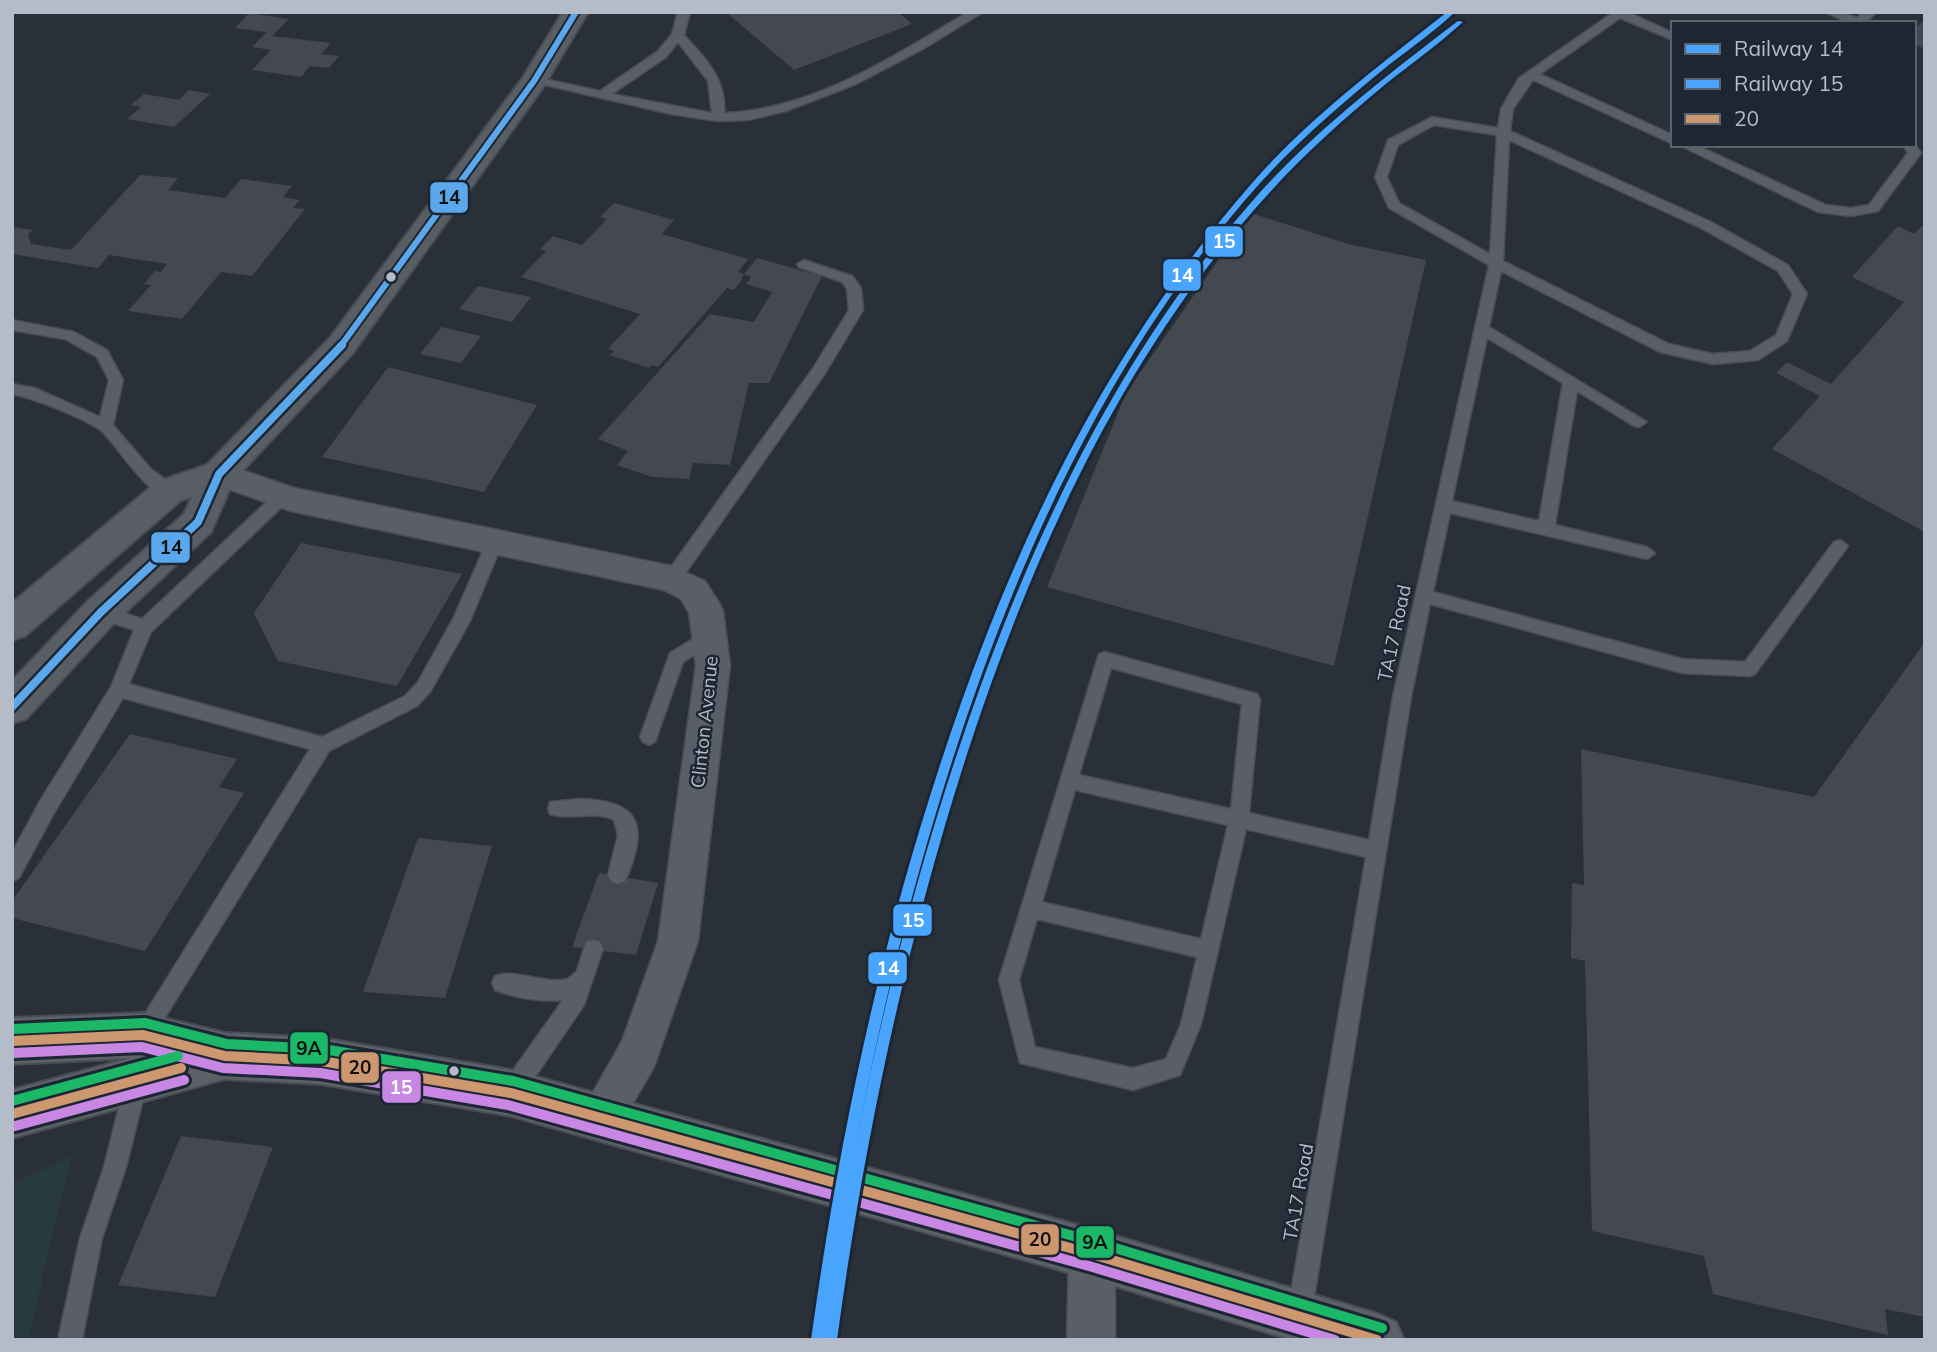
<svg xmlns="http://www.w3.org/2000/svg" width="1937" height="1352" viewBox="0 0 1937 1352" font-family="Mulish,sans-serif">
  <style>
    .green { fill: #273a3e }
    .building { fill: #444950 }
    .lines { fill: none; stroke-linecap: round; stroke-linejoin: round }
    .service-casing { stroke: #484c53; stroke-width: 3 }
    .minor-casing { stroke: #484c53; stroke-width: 3 }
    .secondary-casing { stroke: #484c53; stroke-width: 4 }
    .primary-casing { stroke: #484c55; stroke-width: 4 }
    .service { fill: #5a5e66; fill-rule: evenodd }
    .minor { fill: #5a5e66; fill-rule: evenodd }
    .secondary { fill: #595d64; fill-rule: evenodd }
    .primary { fill: #5c6168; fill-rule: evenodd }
    .bus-1-casing { stroke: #1d2633; stroke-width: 16 }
    .bus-2-casing { stroke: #1d2633; stroke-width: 16 }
    .bus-3-casing { stroke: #1d2633; stroke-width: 16 }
    .bus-4-far1-casing { stroke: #1d2633; stroke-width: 10 }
    .bus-4-casing { stroke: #1d2633; stroke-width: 13 }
    .bus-1 { stroke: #cd976f; stroke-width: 10 }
    .bus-2 { stroke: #c787e3; stroke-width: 10 }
    .bus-3 { stroke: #1ab867; stroke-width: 10 }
    .bus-4-far1 { stroke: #5aa8eb; stroke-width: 6 }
    .bus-4 { stroke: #5aa8eb; stroke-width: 8 }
    .rail-1-casing { stroke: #1d2633; stroke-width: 6 }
    .rail-2-casing { stroke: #1d2633; stroke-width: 6 }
    .rail-1 { fill: #48a4fd; fill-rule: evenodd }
    .rail-2 { fill: #48a4fd; fill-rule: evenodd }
    .bus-dot { fill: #b4bcc9; stroke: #1d2633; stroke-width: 2.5 }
    .labels { text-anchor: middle; stroke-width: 5; stroke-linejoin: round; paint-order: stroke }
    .street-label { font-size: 19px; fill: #b4bcc9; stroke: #1d2633 }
    .line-badge { stroke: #1d2633; stroke-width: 2.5 }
    .badge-label { font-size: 19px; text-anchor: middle; font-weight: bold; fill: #fff }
    .pale-badge-label { font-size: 19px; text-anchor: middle; font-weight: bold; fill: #111 }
  </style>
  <rect width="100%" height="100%" fill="#2a3038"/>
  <path class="green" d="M71,1156L28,1340H12V1184Z"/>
  <path class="building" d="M726,12H898L912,24L794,70Z
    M249,13L289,19L272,36L331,43L321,54L339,56L329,68L310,66L301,77L252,70L271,50L252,47L267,32L235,28Z
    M1925,20V49L1914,44V29Z
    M189,90L210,94L174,127L127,119L141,107L131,105L144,94L179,100Z
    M140,175L178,178L168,190L225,198L241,179L292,186L283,197L300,200L293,208L305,209L252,276L221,272L182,319L128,311L151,285L144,284L155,271L161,272L167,264L109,255L98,268L12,254V227L33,230L28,234L31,244L71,250Z
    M614,203L674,220L662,234L748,259L738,272L744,274L740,283L733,290L727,288L658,367L652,365L649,368L610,355L614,351L608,349L640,314L521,277L546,251L540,249L553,236L582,245L607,219L600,217Z
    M1251,213L1348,244L1426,260L1334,666L1047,587L1126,393Z
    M1925,223V532L1772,449L1820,396L1776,373L1787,362L1831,384L1904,302L1852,277L1898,226L1914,234Z
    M757,258L822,276L769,383H749L730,465L693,463L689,479L652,477L617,465L628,451L598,439L710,314L754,322L772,292L746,284L751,277L744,274Z
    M478,286L531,297L512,322L459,309Z
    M441,327L481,336L461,363L420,354Z
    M388,367L537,405L484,492L322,457Z
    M301,543L462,574L397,686L278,661L254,613Z
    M1925,642V1317L1885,1309L1888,1335L1713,1294L1704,1256L1592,1231L1585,961L1571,958L1572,883L1584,885L1581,749L1814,797Z
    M130,734L237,759L219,787L244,793L145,951L12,918V901Z
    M418,838L492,846L445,998L363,992Z
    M599,873L658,883L636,955L572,947Z
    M181,1136L273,1147L215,1297L118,1285Z"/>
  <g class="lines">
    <g class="service-casing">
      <path id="service" d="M678,12H690L684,35C705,58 727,79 724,113C813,110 894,56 968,12H983L923,49L856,84L786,111L748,120L717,121L671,114L528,81L534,77L600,91L658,51L672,34ZM678,42L708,81L712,113L612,94L666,57Z
        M1614,12H1628L1673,33V40L1620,18L1540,74L1673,135V144L1533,80L1513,109L1510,131L1711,222L1788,265L1807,294L1787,341L1758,360L1713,364L1660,352L1501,271L1489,327L1647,422L1639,427L1634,426L1577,391L1555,525L1647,547L1655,553L1647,559L1450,513L1433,592L1682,659L1745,662L1834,542L1840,540L1848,546L1755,674L1749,676L1682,673L1430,604L1411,697L1311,1316L1307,1324L1299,1328L1291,1324L1287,1316L1366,857L1246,829L1201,1024L1180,1075L1133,1090L1020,1063L999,980L1099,654L1105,652L1257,694L1260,699L1249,813L1369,840L1393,697L1489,265L1389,208L1375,177L1388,140L1432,117L1498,128L1501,109L1519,78ZM1434,125L1497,135L1490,254L1399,203L1387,177L1398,145ZM1509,140L1701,228L1778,271L1793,294L1776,335L1750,351L1713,354L1669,344L1503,261ZM1487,338L1563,383L1539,521L1452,501ZM1111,668L1242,704L1231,809L1079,775ZM1075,790L1228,825L1201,939L1042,902ZM1037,919L1197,957L1181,1024L1166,1059L1133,1068L1035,1047L1019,980Z
        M1825,12H1842L1857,18L1863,12H1877L1864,23H1849Z
        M1914,143L1921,153L1878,211L1851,216L1818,212L1679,145H1696L1826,205L1851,208L1869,205L1908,153L1903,145Z
        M804,260L852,276L861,288L863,310L824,375L678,584H666L664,579L666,574L814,367L849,310L847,289L842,282L799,267L797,264Z
        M12,320L74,332L107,350L123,380L113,425L151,469L175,487L177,491L175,495C148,503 117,442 99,429C81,417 33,398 12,394V384L35,388L100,417L109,380L97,357L65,339L12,330Z
        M282,491L288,493L290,497L288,501L151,632L129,684L322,737L405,696L418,682L453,619L489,537L495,535L503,541L470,621L430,692L417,706L329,751L150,1042L143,1045L136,1042L133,1035L136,1028L310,749L123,698L54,813L19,878L12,881V853L40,801L111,687L134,630L95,617L93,612L95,607L101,605L142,619L276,493Z
        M711,628L717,630L720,635L717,640L683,662L655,742L649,745L643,742L640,737L670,653Z
        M579,799C642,800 649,827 625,881L618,884L611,881L608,875L618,835L614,820C594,810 570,821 550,814L548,808L550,802Z
        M593,940L600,942L603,949L584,1005L520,1099L512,1102L504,1099L501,1091L504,1083L563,1000C542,1002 515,998 495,990L492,983L495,976C514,968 545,985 568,979L577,971L586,942Z
        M136,1072L143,1076L147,1083L126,1167L102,1238L82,1340H58L80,1238L104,1167L125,1083L129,1076Z"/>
    </g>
    <g class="minor-casing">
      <path id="minor" d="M219,462L294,488L672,566L705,581L718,601L723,611L730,665L698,941L654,1067L615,1134L600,1141L585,1134L578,1119L622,1041L658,941L696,665L689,613L681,599L664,590L291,511L208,482L203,474L208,466Z
        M1092,1231L1108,1238L1115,1254V1340H1067L1069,1254L1076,1238Z"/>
    </g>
    <g class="secondary-casing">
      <path id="secondary" d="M563,12H588L543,87L352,354L233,481L211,532L114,623L26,719L12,723V681L88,601L184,514L192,497L181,500L25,636L12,640V603L157,482L207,465L330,338L522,79Z"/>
    </g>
    <g class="primary-casing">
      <path id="primary" d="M143,1013L225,1033L321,1038L511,1070L1092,1229L1378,1314L1396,1322L1404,1340H1292L1092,1279L511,1116L321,1084L224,1079L12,1138V1090L131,1058L12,1064V1018Z"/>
    </g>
    <use href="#service" class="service"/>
    <use href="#minor" class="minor"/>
    <use href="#secondary" class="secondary"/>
    <use href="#primary" class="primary"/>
    <g class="bus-1-casing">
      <path id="bus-1" d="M12,1041L143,1035L225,1056L321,1061L511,1093L1092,1254L1377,1340
        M12,1114L181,1068"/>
    </g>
    <g class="bus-2-casing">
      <path id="bus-2" d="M13,1053L142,1047L223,1068L320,1073L508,1105L1089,1266L1335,1340
        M15,1126L184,1080"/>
    </g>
    <g class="bus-3-casing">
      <path id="bus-3" d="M12,1029L145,1023L227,1044L323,1049L513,1081L1095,1242L1382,1328
        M12,1101L178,1056"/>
    </g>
    <g class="bus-4-far1-casing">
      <path id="bus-4-far1" d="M340,347L534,81L576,12"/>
    </g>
    <g class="bus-4-casing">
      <path id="bus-4" d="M12,707L101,612L198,522L219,474L342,345"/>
    </g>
    <use href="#bus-1" class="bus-1"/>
    <use href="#bus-2" class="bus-2"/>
    <use href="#bus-3" class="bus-3"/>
    <use href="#bus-4-far1" class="bus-4-far1"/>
    <use href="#bus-4" class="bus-4"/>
    <g class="rail-1-casing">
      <path id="rail-1" d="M1447,12H1455C1435,31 1412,47 1390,64C1345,101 1300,139 1261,182C1135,322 1048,493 984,668C905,885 856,1111 825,1340H811C839,1138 881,940 946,747C1014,542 1109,346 1253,182C1309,118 1380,65 1447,12Z"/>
    </g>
    <g class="rail-2-casing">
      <path id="rail-2" d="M1458,21L1463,22C1439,44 1412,63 1387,83C1346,117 1306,152 1271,191C1126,349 1034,549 968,751C906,943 864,1140 837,1340H823C851,1142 893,947 956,757C1024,552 1117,351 1263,189C1321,126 1390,73 1458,21Z"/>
    </g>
    <use href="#rail-1" class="rail-1"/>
    <use href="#rail-2" class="rail-2"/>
  </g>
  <g class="bus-dot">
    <circle cx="391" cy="277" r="6"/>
    <circle cx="454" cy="1071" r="6"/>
  </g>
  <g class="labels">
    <g class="street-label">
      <text transform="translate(1394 633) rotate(-78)" y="7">TA17 Road</text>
      <text transform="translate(704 722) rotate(-84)" y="7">Clinton Avenue</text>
      <text transform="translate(1298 1192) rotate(-80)" y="7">TA17 Road</text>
    </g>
  </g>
  <g class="line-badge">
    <rect x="429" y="181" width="40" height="33" rx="7" fill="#5aa8eb"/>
    <rect x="1204" y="225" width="40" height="33" rx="7" fill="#48a4fd"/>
    <rect x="1162" y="258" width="40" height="34" rx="7" fill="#48a4fd"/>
    <rect x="150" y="531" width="41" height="33" rx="7" fill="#5aa8eb"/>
    <rect x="892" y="903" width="41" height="34" rx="7" fill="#48a4fd"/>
    <rect x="867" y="951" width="41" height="34" rx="7" fill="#48a4fd"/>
    <rect x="289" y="1031" width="40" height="34" rx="7" fill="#1ab867"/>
    <rect x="340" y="1051" width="40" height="33" rx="7" fill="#cd976f"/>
    <rect x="381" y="1070" width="41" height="34" rx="7" fill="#c787e3"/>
    <rect x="1020" y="1223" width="40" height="33" rx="7" fill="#cd976f"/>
    <rect x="1075" y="1225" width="40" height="34" rx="7" fill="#1ab867"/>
  </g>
  <g class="badge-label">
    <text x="1224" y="248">15</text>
    <text x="1182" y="282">14</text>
    <text x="913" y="927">15</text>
    <text x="888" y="975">14</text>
    <text x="401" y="1094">15</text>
  </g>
  <g class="pale-badge-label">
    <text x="449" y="204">14</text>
    <text x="171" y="554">14</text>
    <text x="309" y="1055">9A</text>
    <text x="360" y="1074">20</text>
    <text x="1040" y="1246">20</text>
    <text x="1095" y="1249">9A</text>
  </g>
  <rect width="1937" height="1352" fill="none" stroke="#b4bcc9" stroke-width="28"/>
  <rect x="1671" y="21" width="245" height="126" fill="#1d2633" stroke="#59626f" stroke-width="2"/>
  <rect x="1685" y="44" width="35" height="10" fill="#48a4fd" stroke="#59626f" stroke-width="2"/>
  <text x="1734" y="56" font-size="21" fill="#b4bcc9">Railway 14</text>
  <rect x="1685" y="79" width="35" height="10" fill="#48a4fd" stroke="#59626f" stroke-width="2"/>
  <text x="1734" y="91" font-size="21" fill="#b4bcc9">Railway 15</text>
  <rect x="1685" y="114" width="35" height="10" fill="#cd976f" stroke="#59626f" stroke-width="2"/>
  <text x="1734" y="126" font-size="21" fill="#b4bcc9">20</text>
</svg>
